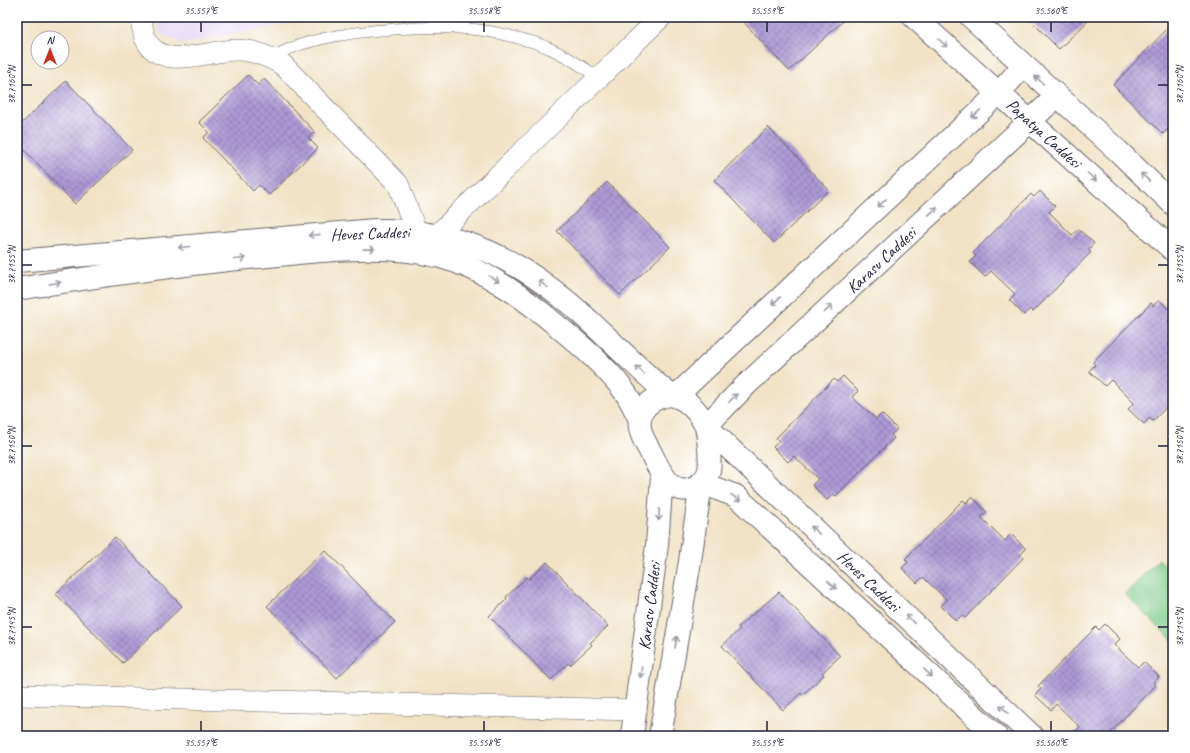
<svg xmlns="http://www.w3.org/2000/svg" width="1190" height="753" viewBox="0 0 1190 753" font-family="Caveat,sans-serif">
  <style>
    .built { fill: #e3d3f2 }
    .pitch { fill: #81cc8a; stroke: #527762 }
    .building { fill: url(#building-cross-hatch) }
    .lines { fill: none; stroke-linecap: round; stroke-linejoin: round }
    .service-casing { stroke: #6a656b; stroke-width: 12 }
    .minor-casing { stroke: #6a656b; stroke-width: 22 }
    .tertiary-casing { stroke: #6a656b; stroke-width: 24 }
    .service { stroke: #fff; stroke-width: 11 }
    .minor { stroke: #fff; stroke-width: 21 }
    .tertiary { stroke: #fff; stroke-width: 22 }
    .oneway { stroke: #9c9ca7 }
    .ticks { fill: none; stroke: #22223b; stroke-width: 1.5 }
    .labels { text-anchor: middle; stroke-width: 4; stroke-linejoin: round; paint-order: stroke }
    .street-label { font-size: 17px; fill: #22223b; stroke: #fff }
    .neatline { fill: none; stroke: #22223b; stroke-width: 1.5 }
    .ticks-label { font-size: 10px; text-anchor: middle; fill: #22223b }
  </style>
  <defs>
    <pattern id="building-cross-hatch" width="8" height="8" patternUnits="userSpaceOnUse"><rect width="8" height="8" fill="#ac99d5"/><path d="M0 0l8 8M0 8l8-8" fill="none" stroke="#8c7cae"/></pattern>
  </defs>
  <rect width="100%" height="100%" fill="#fff"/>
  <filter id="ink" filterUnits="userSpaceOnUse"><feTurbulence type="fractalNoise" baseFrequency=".025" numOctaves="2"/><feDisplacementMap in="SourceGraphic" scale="8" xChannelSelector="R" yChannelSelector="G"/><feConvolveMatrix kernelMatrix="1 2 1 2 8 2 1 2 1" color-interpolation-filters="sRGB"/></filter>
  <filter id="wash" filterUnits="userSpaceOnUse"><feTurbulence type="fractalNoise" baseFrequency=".012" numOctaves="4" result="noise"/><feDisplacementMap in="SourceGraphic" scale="16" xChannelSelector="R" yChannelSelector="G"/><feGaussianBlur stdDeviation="0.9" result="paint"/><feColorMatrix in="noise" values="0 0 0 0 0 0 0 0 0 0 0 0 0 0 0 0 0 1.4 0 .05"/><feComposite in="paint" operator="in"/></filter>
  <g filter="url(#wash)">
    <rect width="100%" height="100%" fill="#f0e2c5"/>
    <path class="built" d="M157,17H324L183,44L159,33Z"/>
    <path class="pitch" d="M1159,559L1173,573V641L1125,594Z"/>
    <g id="blocks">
      <path class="building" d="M739,17H839L843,21L789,71Z
        M1027,17H1092L1059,49Z
        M1173,23V124L1163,134L1113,85Z
        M248,75L258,85L264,79L315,132L308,138L318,148L269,195L259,185L253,191L203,138L209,132L199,122Z
        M66,81L132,150L75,204L17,142V128Z
        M768,127L829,190L774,243L714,180Z
        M607,182L670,247L620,295L557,231Z
        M1040,191L1055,206L1049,212L1072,235L1078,229L1094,243L1088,250L1091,252L1033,312L1030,309L1024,315L1009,300L1015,294L991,271L985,277L970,262L976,256L973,253L1031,194L1034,197Z
        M1159,300L1173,313V317L1168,321L1173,325V400L1153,421L1149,418L1144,424L1128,409L1134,403L1111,380L1105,386L1089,371L1095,365L1093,362L1151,303L1153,306Z
        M843,376L858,391L852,397L876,419L882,414L897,429L891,435L894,438L836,496L833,494L827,500L812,485L818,479L794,456L788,462L773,447L779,441L776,438L834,379L837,382Z
        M972,497L987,512L981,517L1005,541L1011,534L1026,549L1020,555L1023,558L965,618L962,615L956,621L941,606L947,600L923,577L917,583L902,568L908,562L905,559L963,500L966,503Z
        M115,537L182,606L123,663L56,594Z
        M325,550L395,622L337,678L267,606Z
        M547,562L608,626L590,643L592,645L570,665L568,663L551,680L489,616L507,599L506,597L527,577L529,579Z
        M779,592L840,656L822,673L824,675L802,695L801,693L783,710L722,646L740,629L738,627Z
        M1105,624L1120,639L1114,645L1138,667L1144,662L1159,677L1153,683L1156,685L1107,736H1077L1074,733L1080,727L1056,704L1051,710L1035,695L1041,689L1038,686L1096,627L1099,630Z"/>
    </g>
  </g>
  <g filter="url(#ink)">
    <use href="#blocks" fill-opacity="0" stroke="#6a656b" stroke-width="1"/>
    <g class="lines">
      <g class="service-casing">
        <path id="service" d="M272,58C313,30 429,23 479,30C497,32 515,37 533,42C558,50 577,63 599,78"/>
      </g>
      <g class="minor-casing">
        <path id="minor" d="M140,17C142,24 143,32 145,38C161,73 208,50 236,50C254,50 268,56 283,65L398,184L416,231
          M438,234L661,17
          M17,695L636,710"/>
      </g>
      <g class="tertiary-casing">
        <path id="tertiary" d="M914,17L1173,250
          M971,17L1118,151L1173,204
          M17,261L375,230C462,229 522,260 585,317C614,343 640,371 670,395
          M17,289C104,275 191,263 278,255C332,250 388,243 440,257C486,269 526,299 561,329C583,347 611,371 627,395C632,403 636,412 640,420
          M670,395C687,398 698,411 705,425C708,430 711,465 709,470C708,475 704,480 701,483C674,503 660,472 651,453C647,445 641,437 640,428C637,408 653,397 670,395Z
          M676,396L999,93L1023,66
          M632,736L657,545L662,476
          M660,736L690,561L701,483L736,496L996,736
          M1032,736L706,426L746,385L1057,96"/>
      </g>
      <use href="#service" class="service"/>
      <use href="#minor" class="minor"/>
      <use href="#tertiary" class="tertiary"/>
    </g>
    <defs><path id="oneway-shaft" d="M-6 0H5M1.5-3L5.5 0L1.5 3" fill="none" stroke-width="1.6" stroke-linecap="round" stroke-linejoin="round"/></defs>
    <g class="oneway">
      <use href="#oneway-shaft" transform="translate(943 43) rotate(42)"/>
      <use href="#oneway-shaft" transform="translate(1039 80) rotate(-139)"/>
      <use href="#oneway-shaft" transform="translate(976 114) rotate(137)"/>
      <use href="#oneway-shaft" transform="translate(1092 177) rotate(42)"/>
      <use href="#oneway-shaft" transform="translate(1145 177) rotate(-136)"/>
      <use href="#oneway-shaft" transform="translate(882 203) rotate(137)"/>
      <use href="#oneway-shaft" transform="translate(933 211) rotate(-43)"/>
      <use href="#oneway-shaft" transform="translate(314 235) rotate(175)"/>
      <use href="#oneway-shaft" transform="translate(184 247) rotate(175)"/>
      <use href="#oneway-shaft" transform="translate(369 249) rotate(-1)"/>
      <use href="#oneway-shaft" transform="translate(240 259) rotate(-5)"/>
      <use href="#oneway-shaft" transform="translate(494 279) rotate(31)"/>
      <use href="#oneway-shaft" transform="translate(55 283) rotate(-9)"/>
      <use href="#oneway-shaft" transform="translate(543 284) rotate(-144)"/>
      <use href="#oneway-shaft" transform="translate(776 301) rotate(137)"/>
      <use href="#oneway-shaft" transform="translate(828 309) rotate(-43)"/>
      <use href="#oneway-shaft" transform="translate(640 370) rotate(-136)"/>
      <use href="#oneway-shaft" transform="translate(733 398) rotate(-46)"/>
      <use href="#oneway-shaft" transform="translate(736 498) rotate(34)"/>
      <use href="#oneway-shaft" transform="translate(659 515) rotate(94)"/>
      <use href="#oneway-shaft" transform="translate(815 530) rotate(-136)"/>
      <use href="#oneway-shaft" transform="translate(832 585) rotate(43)"/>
      <use href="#oneway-shaft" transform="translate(910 619) rotate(-136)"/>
      <use href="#oneway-shaft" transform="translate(676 642) rotate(-80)"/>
      <use href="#oneway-shaft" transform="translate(641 672) rotate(97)"/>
      <use href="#oneway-shaft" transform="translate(928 673) rotate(43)"/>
      <use href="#oneway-shaft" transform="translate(1004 709) rotate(-136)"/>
    </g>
  </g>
  <path class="ticks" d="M201,22V32M484,22V32M767,22V32M1051,22V32M22,85H32M1158,85H1168M22,265H32M1158,265H1168M22,446H32M1158,446H1168M22,627H32M1158,627H1168M201,721V731M484,721V731M767,721V731M1051,721V731"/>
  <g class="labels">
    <g class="street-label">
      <text transform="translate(1044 133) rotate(42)" y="6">Papatya Caddesi</text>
      <text transform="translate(370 233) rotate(-2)" y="6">Heves Caddesi</text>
      <text transform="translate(881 260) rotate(-43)" y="6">Karasu Caddesi</text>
      <text transform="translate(869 581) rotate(44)" y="6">Heves Caddesi</text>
      <text transform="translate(649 606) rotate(-83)" y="6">Karasu Caddesi</text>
    </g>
  </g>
  <rect width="1190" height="753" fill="none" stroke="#fff" stroke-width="44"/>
  <g transform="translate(50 50)"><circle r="19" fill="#ffffff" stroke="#a7a7b1"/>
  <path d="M0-3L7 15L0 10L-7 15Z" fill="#c8321e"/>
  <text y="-6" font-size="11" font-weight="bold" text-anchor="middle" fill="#22223b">N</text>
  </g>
  <rect x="22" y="22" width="1146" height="709" class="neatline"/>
  <g class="ticks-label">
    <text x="201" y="14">35.557°E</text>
    <text x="484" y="14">35.558°E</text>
    <text x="767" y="14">35.559°E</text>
    <text x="1051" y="14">35.560°E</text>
    <text transform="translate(11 85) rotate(-90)" y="4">38.7160°N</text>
    <text transform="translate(1179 85) rotate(-90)" y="4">38.7160°N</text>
    <text transform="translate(11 265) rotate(-90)" y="4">38.7155°N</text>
    <text transform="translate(1179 265) rotate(-90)" y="4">38.7155°N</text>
    <text transform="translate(11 446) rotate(-90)" y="4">38.7150°N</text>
    <text transform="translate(1179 446) rotate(-90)" y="4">38.7150°N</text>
    <text transform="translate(11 627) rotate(-90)" y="4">38.7145°N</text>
    <text transform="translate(1179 627) rotate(-90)" y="4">38.7145°N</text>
    <text x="201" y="746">35.557°E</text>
    <text x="484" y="746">35.558°E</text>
    <text x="767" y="746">35.559°E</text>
    <text x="1051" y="746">35.560°E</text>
  </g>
</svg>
